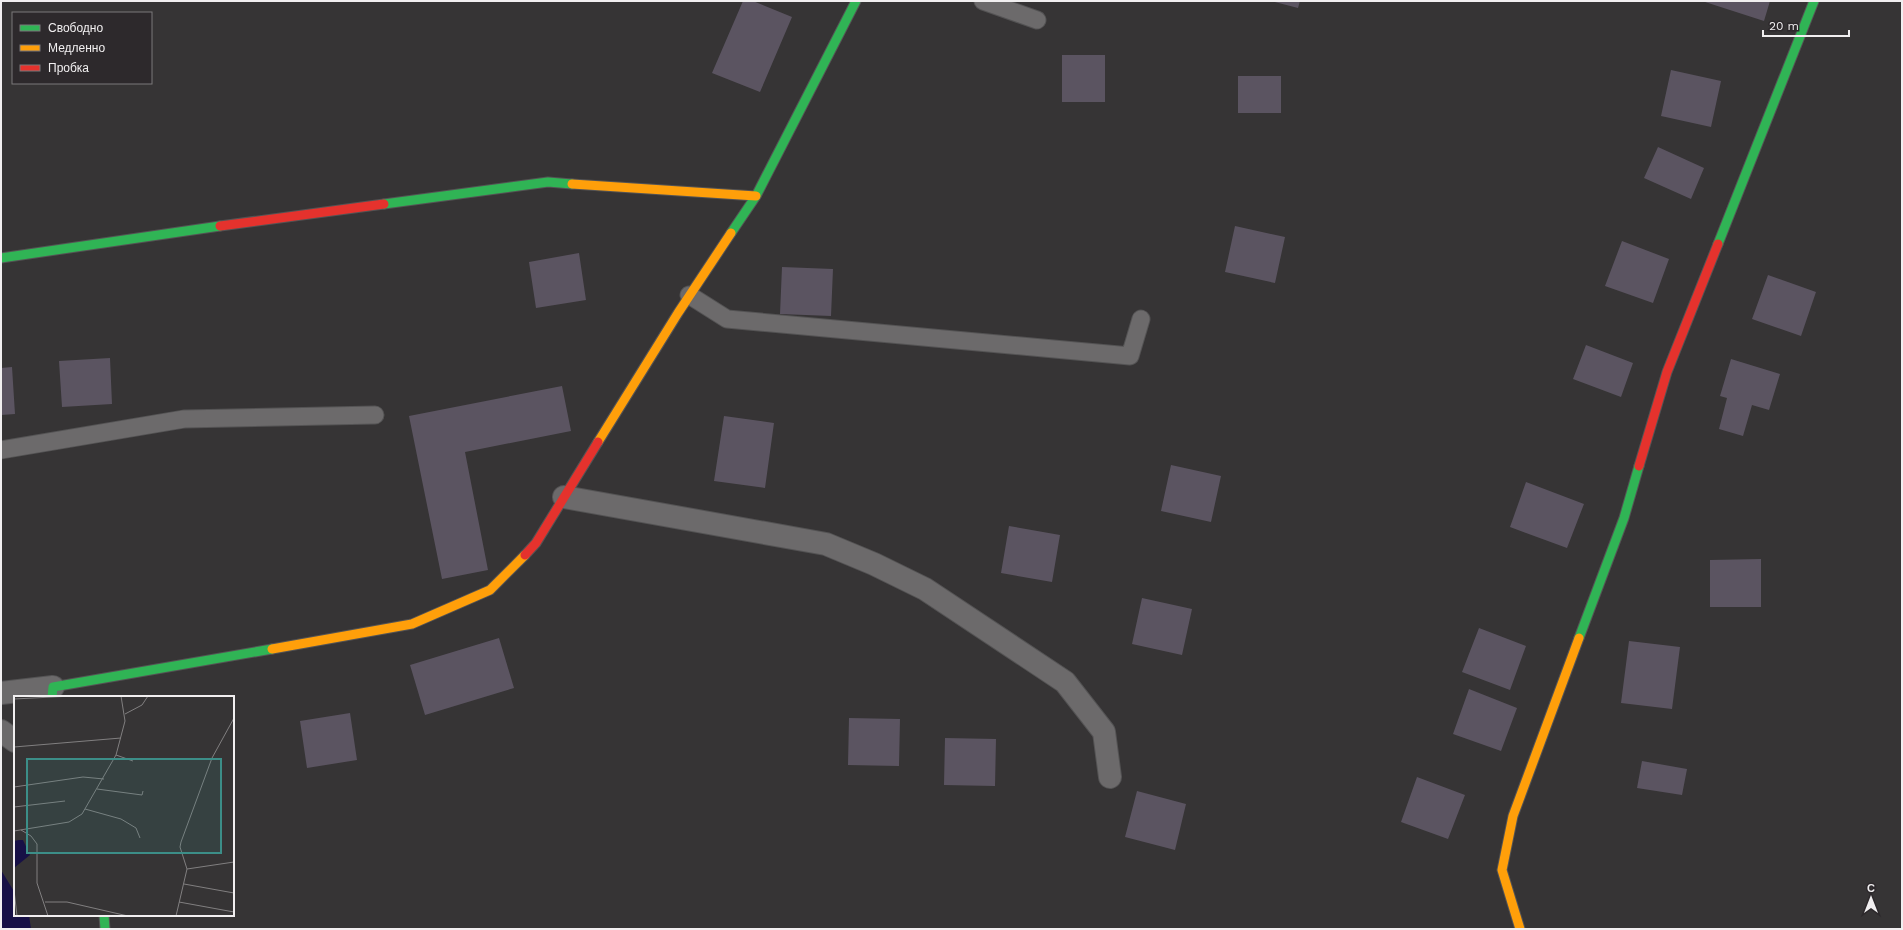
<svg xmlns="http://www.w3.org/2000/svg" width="1903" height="930" viewBox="0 0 1903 930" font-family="'Work Sans',sans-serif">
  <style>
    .water { fill: #171046 }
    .building { fill: #5b5461 }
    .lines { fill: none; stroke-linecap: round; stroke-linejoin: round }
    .lane-casing { stroke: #545354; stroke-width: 19 }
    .street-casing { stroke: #545354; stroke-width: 24 }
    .fast-casing { stroke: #545354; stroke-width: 11 }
    .slow-casing { stroke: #545354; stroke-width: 11 }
    .jam-casing { stroke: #545354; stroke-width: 11 }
    .lane { stroke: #6c6a6b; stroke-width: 17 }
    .street { stroke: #6c6a6b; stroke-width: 22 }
    .fast { stroke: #30b455; stroke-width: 9 }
    .slow { stroke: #ff9f0a; stroke-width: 9 }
    .jam { stroke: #e5322d; stroke-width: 9 }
    .inset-road { fill: none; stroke: #817f80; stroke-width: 1 }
    .view { fill: #3c8e88; fill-opacity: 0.15; stroke: #3c8e88; stroke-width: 2 }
    .inset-edge { fill: none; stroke: #f1eff0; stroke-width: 2 }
  </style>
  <rect width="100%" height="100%" fill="#363435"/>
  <path class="water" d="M1,870L15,893V915H29L31,929H1Z"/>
  <path class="building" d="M743,1H753L792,17L760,92L712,73Z
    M1271,1H1300L1298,8Z
    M1702,1H1770L1764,21Z
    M1062,55H1105V102H1062Z
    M1671,70L1721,81L1711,127L1661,116Z
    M1238,76H1281V113H1238Z
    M1658,147L1704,168L1691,199L1644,178Z
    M1235,226L1285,237L1275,283L1225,272Z
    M1622,241L1669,259L1653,303L1605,286Z
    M579,253L586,300L536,308L529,262Z
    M782,267L833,269L831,316L780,314Z
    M1768,275L1816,292L1801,336L1752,319Z
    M1586,345L1633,363L1621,397L1573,379Z
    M110,358L112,404L62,407L59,361Z
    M1731,359L1780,374L1769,410L1752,405L1743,436L1719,429L1727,398L1720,396Z
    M12,367L15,414L1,415V368Z
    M562,386L571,431L465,452L488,570L442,579L409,416Z
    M724,416L774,423L765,488L714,481Z
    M1171,465L1221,476L1211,522L1161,511Z
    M1526,482L1584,504L1567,548L1510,527Z
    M1009,526L1060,535L1052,582L1001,573Z
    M1761,559V607H1710V560Z
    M1142,598L1192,609L1182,655L1132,644Z
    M1479,628L1526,646L1510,690L1462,672Z
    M499,638L514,688L425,715L410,665Z
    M1629,641L1680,647L1672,709L1621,703Z
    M1469,689L1517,708L1501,751L1453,734Z
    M350,713L357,760L307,768L300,721Z
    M849,718L900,719L899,766L848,765Z
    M945,738L996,739L995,786L944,785Z
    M1642,761L1687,769L1682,795L1637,788Z
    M1417,777L1465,795L1448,839L1401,822Z
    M1137,791L1186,804L1175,850L1125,837Z"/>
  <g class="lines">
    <g class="lane-casing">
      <path id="lane" d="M983,1L1037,20
        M689,295L727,319L1130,356L1141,319
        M1,450L184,419L375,415"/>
    </g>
    <g class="street-casing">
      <path id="street" d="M564,497L826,544L874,564L925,589L1065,682L1104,732L1110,777
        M1,693L53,687
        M1,731L15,741"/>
    </g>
    <g class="fast-casing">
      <path id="fast" d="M384,204L548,182L572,184
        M731,233L756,196L856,1
        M1718,244L1814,1
        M1,258L220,226
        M1579,638L1624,518L1639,466
        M52,697L53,687L272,649
        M104,915L105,929"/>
    </g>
    <g class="slow-casing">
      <path id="slow" d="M572,184L756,196
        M598,442L678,313L731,233
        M272,649L412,624L490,590L525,555
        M1520,929L1502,870L1513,816L1579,638"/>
    </g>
    <g class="jam-casing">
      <path id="jam" d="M220,226L384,204
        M1639,466L1667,372L1718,244
        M525,555L536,543L598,442"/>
    </g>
    <use href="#lane" class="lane"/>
    <use href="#street" class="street"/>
    <use href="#fast" class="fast"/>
    <use href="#slow" class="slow"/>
    <use href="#jam" class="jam"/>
  </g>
  <g transform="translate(14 696)">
    <rect width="220" height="220" fill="#363435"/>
    <path d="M5,144H9L16,159L0,172V145Z" fill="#171046"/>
    <path class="inset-road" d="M0,3L58,0M111,18L128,9L134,0M0,51L107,42M102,59L119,65M0,91L69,81L90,83M83,93L128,99L129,95M0,111L51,105M71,113L107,123L122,132L126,142M7,134L17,140L23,148V187L34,220M0,135L55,126L68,118L102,59L111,25L107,0M173,173L220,166M170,188L220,197M0,194L3,220M31,206H53L114,220M165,206L220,216M162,220L173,173L166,151L167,146L198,62L220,22"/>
    <path class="view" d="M13,63H207V157H13Z"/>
    <rect width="220" height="220" class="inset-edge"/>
  </g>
  <rect width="1903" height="930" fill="none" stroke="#f1eff0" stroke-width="4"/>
  <rect x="12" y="12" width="140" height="72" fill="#2d292c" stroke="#7b787a"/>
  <rect x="20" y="25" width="20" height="6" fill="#30b455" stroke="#7b787a"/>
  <text x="48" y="32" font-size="12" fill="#f1eff0">Свободно</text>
  <rect x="20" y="45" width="20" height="6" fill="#ff9f0a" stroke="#7b787a"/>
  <text x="48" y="52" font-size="12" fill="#f1eff0">Медленно</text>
  <rect x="20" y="65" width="20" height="6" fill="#e5322d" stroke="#7b787a"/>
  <text x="48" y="72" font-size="12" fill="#f1eff0">Пробка</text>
  <g transform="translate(1871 898)" stroke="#2d292c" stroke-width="3" paint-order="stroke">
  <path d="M0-3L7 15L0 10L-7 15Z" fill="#f1eff0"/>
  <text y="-6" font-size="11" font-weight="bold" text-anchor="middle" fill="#f1eff0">С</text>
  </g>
  <path d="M1763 30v6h86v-6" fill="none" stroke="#f1eff0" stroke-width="2"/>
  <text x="1769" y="30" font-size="12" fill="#f1eff0" stroke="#2d292c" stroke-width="3" paint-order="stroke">20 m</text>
</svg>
